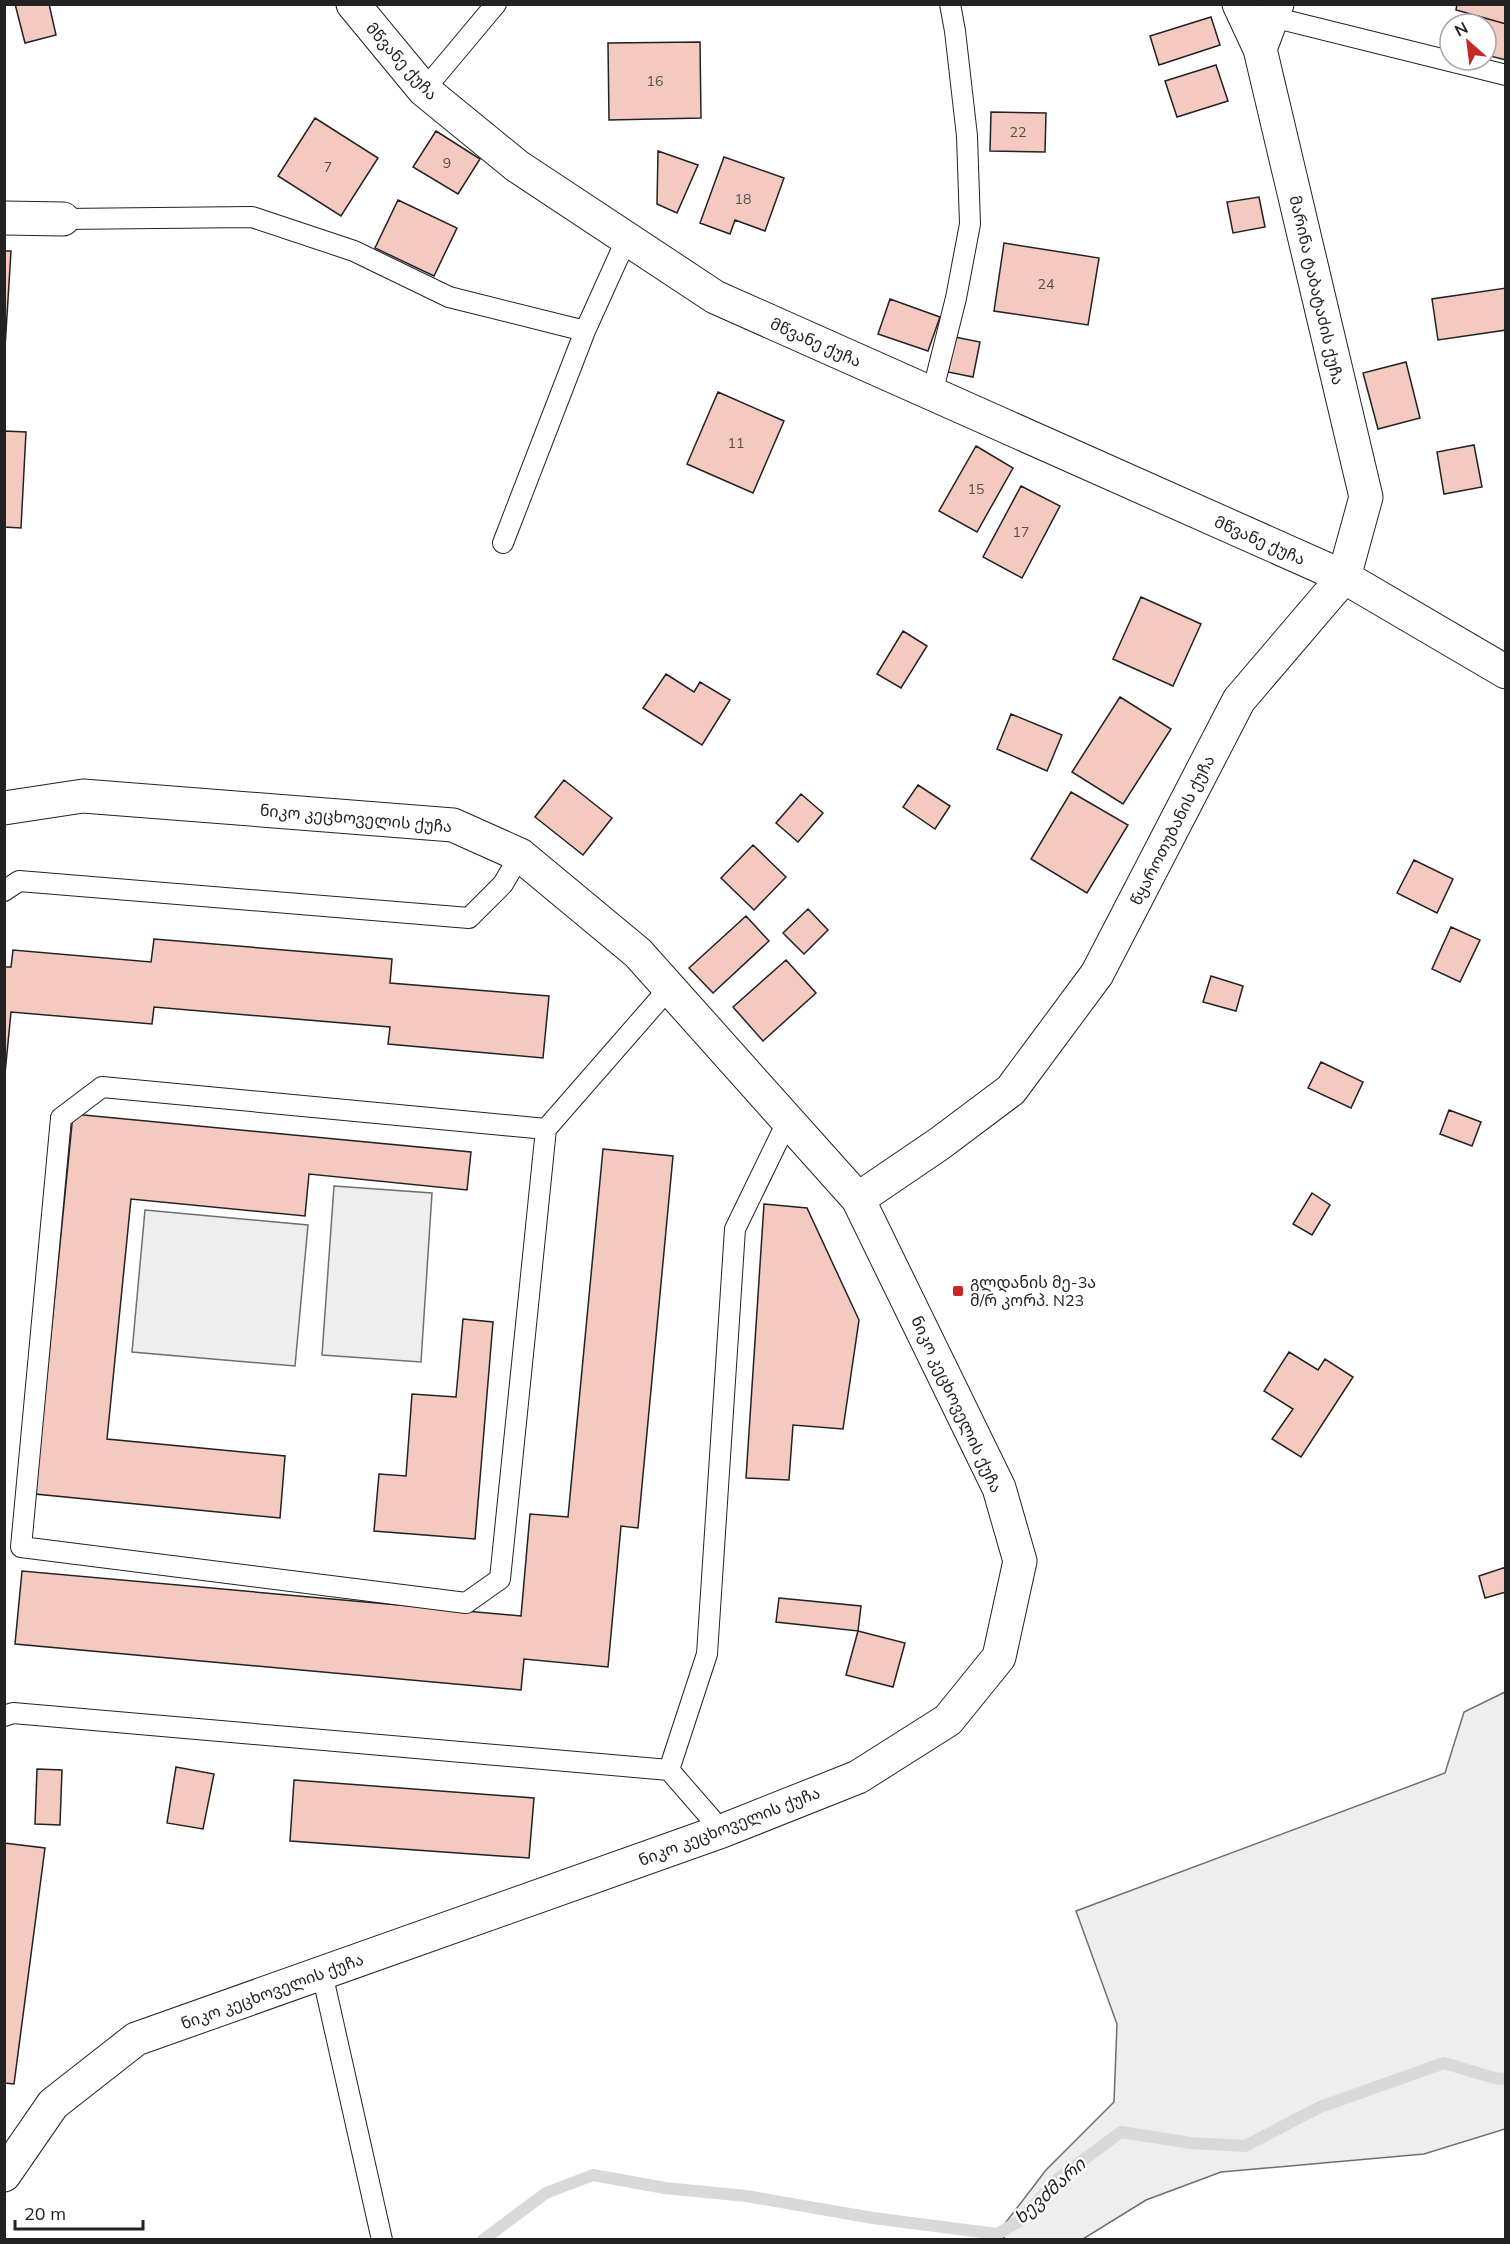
<svg xmlns="http://www.w3.org/2000/svg" width="1510" height="2244" viewBox="0 0 1510 2244" font-family="Mulish,'Noto Sans Georgian',sans-serif">
  <style>
    .green { fill: #eee; stroke: #6f6f6f; stroke-width: 1.5 }
    .lines { fill: none; stroke-linecap: round; stroke-linejoin: round }
    .stream { stroke: #d9d9d9; stroke-width: 12 }
    .building { fill: #f3c9c0; stroke: #222; stroke-width: 1.5 }
    .service-casing { stroke: #222; stroke-width: 22 }
    .minor-casing { stroke: #222; stroke-width: 35 }
    .service { stroke: #fff; stroke-width: 20 }
    .minor { stroke: #fff; stroke-width: 33 }
    .poi-dot { fill: #c62828; stroke: #fff; stroke-width: 2 }
    .labels { text-anchor: middle; stroke-width: 4.5; stroke-linejoin: round; paint-order: stroke }
    .number-label { font-size: 14px; fill: #564c4a }
    .street-label { font-size: 16px; fill: #222; stroke: #fff }
    .poi-label { font-size: 16px; fill: #222; stroke: #fff; text-anchor: start }
    .water-label { font-size: 18px; font-style: italic; fill: #222; stroke: #fff }
  </style>
  <rect width="100%" height="100%" fill="#fff"/>
  <path class="green" d="M334,1186L432,1193L421,1362L322,1355Z
    M145,1210L308,1225L295,1366L132,1352Z
    M1505,1692V2129L1424,2154L1221,2172L1146,2200L1083,2239H1006L997,2234L1046,2170L1114,2102L1117,2024L1076,1911L1445,1773L1464,1712Z"/>
  <g class="lines">
    <path class="stream" d="M483,2240L546,2193L593,2175L665,2188L746,2196L873,2218L997,2234L1018,2222L1059,2178L1121,2132L1191,2143L1245,2146L1320,2107L1444,2063L1494,2078L1506,2079"/>
  </g>
  <path class="building" d="M15,4H49L56,35L25,43Z
    M1457,4H1506V24L1456,10Z
    M1478,16L1506,24V60L1486,55V24H1476Z
    M1211,17L1220,45L1159,65L1150,36Z
    M700,42L701,118L609,120L608,43Z
    M1216,65L1228,101L1177,117L1165,81Z
    M991,112L1046,113L1045,152L990,151Z
    M315,118L378,158L341,216L278,176Z
    M436,131L480,159L458,194L413,167Z
    M658,151L698,165L677,213L657,204Z
    M724,157L784,178L765,231L735,220L730,234L700,223Z
    M1259,197L1265,227L1233,233L1227,202Z
    M398,200L457,228L434,276L375,248Z
    M1004,243L1099,258L1088,325L994,311Z
    M4,251H11L4,364Z
    M1506,288V330L1438,340L1432,299Z
    M890,299L940,317L928,351L878,334Z
    M955,337L980,342L973,377L948,372Z
    M1406,362L1420,418L1378,429L1363,373Z
    M718,392L784,421L753,493L687,464Z
    M4,431L26,432L21,528L4,527Z
    M1474,445L1482,487L1444,494L1437,452Z
    M976,446L1013,468L977,532L939,511Z
    M1021,486L1060,506L1022,578L983,557Z
    M1141,597L1201,624L1173,686L1113,659Z
    M903,631L927,646L901,688L877,674Z
    M666,674L694,692L700,682L730,700L702,745L643,708Z
    M1120,697L1171,729L1123,804L1072,772Z
    M1011,714L1062,735L1047,771L997,749Z
    M564,780L612,818L583,855L535,817Z
    M918,785L950,806L935,829L903,807Z
    M1071,792L1128,825L1087,893L1031,859Z
    M801,794L823,813L798,842L776,823Z
    M753,845L786,877L754,910L721,878Z
    M1414,860L1453,879L1437,913L1397,893Z
    M808,909L828,930L804,954L783,933Z
    M746,916L769,941L713,993L689,968Z
    M1451,927L1480,940L1460,982L1432,969Z
    M154,939L392,959L390,983L549,996L543,1058L388,1044L390,1027L154,1007L152,1024L11,1012L4,1084V967H11L13,950L151,962Z
    M786,960L816,993L763,1041L733,1007Z
    M1211,976L1243,986L1236,1011L1203,1002Z
    M1321,1062L1363,1082L1351,1108L1308,1088Z
    M1449,1110L1481,1122L1472,1146L1440,1134Z
    M73,1114L471,1152L467,1190L309,1174L305,1216L131,1199L107,1439L285,1456L280,1518L35,1494Z
    M603,1149L673,1156L638,1528L621,1526L608,1667L524,1659L521,1690L15,1644L22,1571L521,1616L530,1514L568,1517Z
    M1312,1193L1330,1205L1312,1235L1293,1224Z
    M764,1204L807,1208L859,1320L843,1429L793,1425L789,1480L746,1478Z
    M463,1319L493,1322L475,1539L374,1531L379,1474L406,1476L412,1394L456,1397Z
    M1289,1352L1318,1370L1325,1359L1353,1377L1301,1457L1272,1439L1293,1409L1264,1391Z
    M1506,1567V1592L1485,1598L1479,1576Z
    M779,1598L861,1606L858,1631L776,1622Z
    M858,1631L905,1643L893,1687L846,1675Z
    M176,1767L214,1774L203,1829L167,1823Z
    M37,1769L62,1770L60,1825L35,1824Z
    M294,1780L534,1798L529,1858L290,1841Z
    M4,1843L45,1848L14,2084L4,2083Z"/>
  <g class="lines">
    <g class="service-casing">
      <path id="service" d="M1272,17L1506,75
        M424,90L496,4
        M63,219L252,217L354,251L449,297L585,331L627,238
        M932,394L956,298L970,224L967,136L955,31L950,4
        M503,543L585,331
        M4,891L19,881L469,918L503,884L520,855
        M546,1129L102,1087L61,1118L21,1547L466,1603L500,1579L546,1129L670,987
        M4,1716L13,1713L669,1770L722,1831
        M669,1770L707,1654L735,1229L788,1120
        M322,1973L382,2240"/>
    </g>
    <g class="minor-casing">
      <path id="minor" d="M353,4L424,90L517,166L715,297L1344,577L1506,672
        M1260,49L1277,4
        M4,218L63,219
        M4,808L83,796L453,825L520,855L638,953L858,1199L999,1488L1020,1561L999,1657L948,1720L858,1777L722,1831L136,2039L53,2104L4,2175
        M858,1199L939,1144L1011,1090L1097,974L1239,700L1344,577L1366,497L1260,49L1239,4"/>
    </g>
    <use href="#service" class="service"/>
    <use href="#minor" class="minor"/>
  </g>
  <rect class="poi-dot" x="952" y="1285" width="12" height="12" rx="3"/>
  <g class="labels">
    <g class="number-label">
      <text x="655" y="86">16</text>
      <text x="1018" y="137">22</text>
      <text x="447" y="168">9</text>
      <text x="328" y="172">7</text>
      <text x="743" y="204">18</text>
      <text x="1046" y="289">24</text>
      <text x="736" y="448">11</text>
      <text x="976" y="494">15</text>
      <text x="1021" y="537">17</text>
    </g>
    <g class="street-label">
      <text transform="translate(402 61) rotate(48)" y="6">მწვანე ქუჩა</text>
      <text transform="translate(1317 290) rotate(77)" y="6">მარინა ტაბატაძის ქუჩა</text>
      <text transform="translate(816 342) rotate(24)" y="6">მწვანე ქუჩა</text>
      <text transform="translate(1260 540) rotate(24)" y="6">მწვანე ქუჩა</text>
      <text transform="translate(356 818) rotate(5)" y="6">ნიკო კეცხოველის ქუჩა</text>
      <text transform="translate(1172 830) rotate(-63)" y="6">წყაროთუბანის ქუჩა</text>
      <text transform="translate(957 1404) rotate(65)" y="6">ნიკო კეცხოველის ქუჩა</text>
      <text transform="translate(729 1826) rotate(-21)" y="6">ნიკო კეცხოველის ქუჩა</text>
      <text transform="translate(272 1991) rotate(-20)" y="6">ნიკო კეცხოველის ქუჩა</text>
    </g>
    <g class="poi-label">
      <text x="970" y="1288">გლდანის მე-3ა<tspan x="970" dy="18">მ/რ კორპ. N23</tspan></text>
    </g>
    <g class="water-label">
      <text transform="translate(1050 2191) rotate(-42)" y="6">ხევძმარი</text>
    </g>
  </g>
  <rect width="1510" height="2244" fill="none" stroke="#222222" stroke-width="12"/>
  <g transform="translate(1468 42) rotate(332)"><circle r="28" fill="#ffffff" stroke="#a7a7a7" stroke-width="1.5"/>
  <path d="M0-4.5L10 22L0 15L-10 22Z" fill="#c62828"/>
  <text y="-9" font-size="16" font-weight="bold" text-anchor="middle" fill="#222222">N</text>
  </g>
  <path d="M15 2220v9h128v-9" fill="none" stroke="#222222" stroke-width="3"/>
  <text x="24" y="2220" font-size="18" fill="#222222" stroke="#ffffff" stroke-width="4.5" paint-order="stroke">20 m</text>
</svg>
